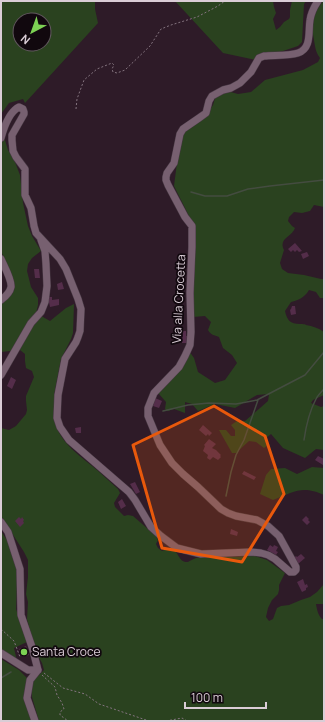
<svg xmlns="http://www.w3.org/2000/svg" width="325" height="722" font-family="Manrope,sans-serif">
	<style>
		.green { fill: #2a421f; fill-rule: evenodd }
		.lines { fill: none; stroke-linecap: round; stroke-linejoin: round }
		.stream { stroke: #444c40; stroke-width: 1.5 }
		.building { fill: #542d4a }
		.minor-casing { stroke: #483944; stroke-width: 8 }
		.path { stroke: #84747f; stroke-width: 1; stroke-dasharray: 2 2; stroke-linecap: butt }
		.minor { stroke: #776070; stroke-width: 7 }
		.marked { fill: #e8590c; fill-opacity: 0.2; stroke: #e8590c; stroke-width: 3; stroke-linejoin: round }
		.poi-dot { fill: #7dd154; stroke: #11080e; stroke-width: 1.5 }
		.labels { text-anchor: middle; stroke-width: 3.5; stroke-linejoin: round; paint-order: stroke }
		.street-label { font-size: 12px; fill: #dacdd6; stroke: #11080e }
		.poi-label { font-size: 12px; fill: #dacdd6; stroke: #11080e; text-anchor: start }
	</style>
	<rect width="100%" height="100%" fill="#2e1b28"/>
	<path class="green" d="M1,1H95V9L98,23L25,103L23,99L9,103L1,114ZM20,20H44V44H20Z
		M175,1H273L274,7L276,13L273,19L276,30L280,27L284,22L289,19L290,17V10L292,1H306L304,4L302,42L298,46L256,60L223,53Z
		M323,1H324V207L314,205L310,211L302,213L294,212L289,217L288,221L292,226L295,228C292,237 278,238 284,250L280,263L282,269L288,273L304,275L321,279H324V298H320L316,292L309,290C305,297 299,300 291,302L285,311C287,320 290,324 300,324C301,324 306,324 306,325C313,326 318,328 324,332V395L313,400L311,403L321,407L324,406V450L316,449L305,458L283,448L271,434L266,438L267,446L264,448L256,442L249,441L236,453H232L219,430H226L231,436H235V430L231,425L237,421H245L268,401L269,394L257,395L235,408L215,404L198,411L192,404L185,402V413L174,409L168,411L165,409L166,402L159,394V391L189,351L194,358L198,372L215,383L225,380L237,363L232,355L223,348L219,337C214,335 211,335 208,330L211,322L205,316L193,317L192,222L174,186L179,147L183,134L186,128L207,114L213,105L217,92L223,90L238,94L251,92L265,80L303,70L318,62L320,58C316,53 315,47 314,40C311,23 313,15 323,1Z
		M4,137L8,150L15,162L20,175L23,203L28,226L32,236L41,251L32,258L28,264L27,271L31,287L38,298V305L36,313L50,321L66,308L74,304L73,333L71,339L61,359L54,395L57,428C64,446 83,458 97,470C104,476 111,483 118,489L120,493L114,503L115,507L124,516L128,515L133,516L156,536L158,540L156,544L158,548L162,551C165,550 168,548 171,549C179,550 178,563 188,562C190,561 193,559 196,558L255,556L267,560L285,573L279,585V590L278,594L272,600L268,608L266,617L269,621L273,619L277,608L281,606L289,605L301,600L310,597L317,592L324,584V604H316C317,610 318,615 322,619H324V721H39L32,697V682L44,670L42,663L36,652L27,619L28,602L26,594L28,577V560L24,552L1,516V428L9,430L16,426L26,414L27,410L26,401V396L34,377L32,371L26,368L25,361V354L20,350L1,352V304L9,296L12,278L1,251V145Z
		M312,467L324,468V495C302,485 294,492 273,500L260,494L266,475L271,469L285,468L297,474Z
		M1,531L8,542L18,563L16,609L27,642L14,648L17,661L1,652Z
		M1,659L19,670L28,679L32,721H1Z"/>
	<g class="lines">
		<path class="stream" d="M191,192L205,196H227L248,189L270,186L324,180
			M163,411L188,405L209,403L236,404L257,400L305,375L324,352
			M304,440C306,426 309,412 316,399C318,395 321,392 324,389
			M226,496L231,472L236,455L244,440L258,400
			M1,678L11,672"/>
	</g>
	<path class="building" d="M295,243L302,251L299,252L297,250L295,252L293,250L291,252L288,249Z
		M307,252L309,256L303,259L301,254Z
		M34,269H39L40,278H35Z
		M62,282L64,289L58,290L57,284Z
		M48,297H52V300L59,299V305L50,307Z
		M292,306H295L296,314L291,315L290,310L291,309Z
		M183,331H186V336H188L187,343H182Z
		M11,377L16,380L12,389L7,386Z
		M155,398L162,401L159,408L153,406Z
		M203,425L212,433L209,436L208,434L206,436L199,430Z
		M81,427V433H76L75,428Z
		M209,439L216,444L212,448L216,450L221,455L220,456L221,457L218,460L213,457L210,460L207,458L208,455L203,451L205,446L204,445Z
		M318,456L324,459L323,465L315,460Z
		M244,471L256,477L254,480L242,474Z
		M135,482L140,492L136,494L130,484Z
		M122,499L126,506L121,509L118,502Z
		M306,516L309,519L308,520L310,522L307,525L302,520Z
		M19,517L21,519L22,517L24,520L23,521L24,523L20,527L15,521Z
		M231,529L238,532L237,536L230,534Z
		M270,545L273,547L274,545L278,547L276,551L278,552L276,555L267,550Z
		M301,554L305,558L298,564L294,558L296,556L297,557Z
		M303,579L305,585L307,584L308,587L306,588V590L302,592L297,582Z
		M26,646L29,655L23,657L19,649Z"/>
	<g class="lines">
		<g class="minor-casing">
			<path id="minor" d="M1,138C4,127 9,112 19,107L23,109L24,112V114L12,135V140L13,151L16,157L25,169V195L31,208L34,226L36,233L60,259L66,269L78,299L81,309L80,331L78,337L76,342L65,359L58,395L57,418L60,427L69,440L129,492L135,500L151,527L161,536L177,548L201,554L251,552L261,553L268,555L275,559L290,572H294L296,570V567L279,536L268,526L257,520L236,516L228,513L221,509L198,487L183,474L172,463L160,445L148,416V408L154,393L179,367L185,356L190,345L191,332L190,293L192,247V226L185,217L168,185L166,180V177L167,173L174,163L180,134L183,129L199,118L206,113L209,101L212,96L223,90L231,88L240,83L251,72L259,58L264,56C273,55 289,56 298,53C312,48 308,32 310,20C311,13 314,7 318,1
				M1,259C4,266 12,280 11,287C10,292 5,297 1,300
				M1,375L31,323L41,312L45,302L47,286L46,264L45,251L41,240
				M1,522L8,532L20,569L21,615L32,647L38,670
				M1,653L28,670H38
				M35,721L27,698L30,680L38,670"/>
		</g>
		<path class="path" d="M76,109L77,99L84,80L97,69L112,63L114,65L112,69L113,72L117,73L125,70L150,46L161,29L171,25L197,17L218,6L225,1
			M1,629L14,641L20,657
			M44,673L63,688L85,694L99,704L149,721
			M42,675L55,687L57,695L62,703L64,709L60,712V715L68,721
			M166,721L182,718L187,721"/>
		<use href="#minor" class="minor"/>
	</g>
	<path class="marked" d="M214,406L265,436L284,494L242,562L162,548L133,445Z"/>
	<circle class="poi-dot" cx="24" cy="652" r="4"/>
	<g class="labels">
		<g class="street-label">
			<text transform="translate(179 299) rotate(-87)" y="4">Via alla Crocetta</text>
		</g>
		<g class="poi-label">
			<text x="32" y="656">Santa Croce</text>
		</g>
	</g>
	<rect width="325" height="722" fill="none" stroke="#dacdd6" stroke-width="4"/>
	<g transform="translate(32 32) rotate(221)"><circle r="19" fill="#11080e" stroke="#61575e"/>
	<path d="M0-3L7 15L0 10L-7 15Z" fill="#7dd154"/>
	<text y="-6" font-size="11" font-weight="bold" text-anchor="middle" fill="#dacdd6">N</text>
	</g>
	<path d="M185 702v6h81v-6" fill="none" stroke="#dacdd6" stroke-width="2"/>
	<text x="191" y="702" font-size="12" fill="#dacdd6" stroke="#11080e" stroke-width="3" paint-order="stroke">100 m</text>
</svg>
